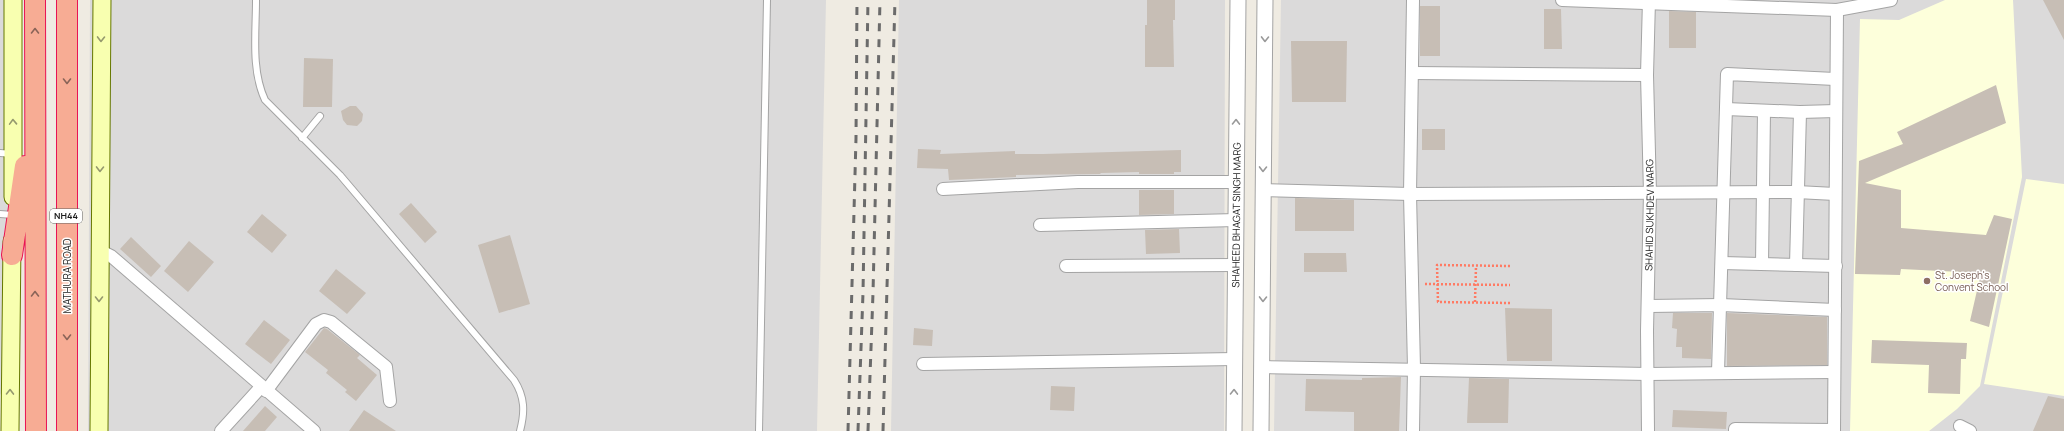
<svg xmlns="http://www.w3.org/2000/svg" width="2064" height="431" font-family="Manrope,sans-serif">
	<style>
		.residential { fill: #dbdada }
		.education { fill: #fdffdb }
		.building { fill: #c7beb5 }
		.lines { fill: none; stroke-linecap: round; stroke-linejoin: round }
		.service-casing { stroke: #a4a4a4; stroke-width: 8 }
		.minor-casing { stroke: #a4a4a4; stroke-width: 14 }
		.tertiary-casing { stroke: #a4a4a4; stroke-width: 17 }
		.secondary-casing { stroke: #667800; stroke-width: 19 }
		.trunk-casing { stroke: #e91353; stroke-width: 22 }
		.path { stroke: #ff7a63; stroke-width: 2.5; stroke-dasharray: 2 2; stroke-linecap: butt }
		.service { stroke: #fff; stroke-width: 6 }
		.minor { stroke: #fff; stroke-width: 12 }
		.tertiary { stroke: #fff; stroke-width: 15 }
		.secondary { stroke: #f8ffb0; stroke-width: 17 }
		.trunk { stroke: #f7ac94; stroke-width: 20 }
		.rail { stroke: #6b6b6b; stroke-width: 3; stroke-dasharray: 8 8; stroke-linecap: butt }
		.oneway { stroke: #8a6458 }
		.oneway2 { stroke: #95996e }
		.oneway3 { stroke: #999 }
		.education-dot { fill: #8d6e63; stroke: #fff; stroke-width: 1.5 }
		.labels { text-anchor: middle; stroke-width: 3; stroke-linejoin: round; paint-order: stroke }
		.shield { fill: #fff; stroke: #616161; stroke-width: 1 }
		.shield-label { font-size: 9px; font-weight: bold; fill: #1d1d1d }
		.street-label { font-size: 10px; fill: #1d1d1d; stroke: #fff }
		.education-label { font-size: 10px; fill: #785e54; stroke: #fff; text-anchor: start }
	</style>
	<rect width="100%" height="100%" fill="#efebe2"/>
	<path class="residential" d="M0,0H12L7,383L0,395Z
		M90,0H826L817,431H88Z
		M899,0H1225L1224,431H891Z
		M1281,0H2064V431H1274Z"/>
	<path class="education" d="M1945,0H2013L2022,177L1980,386L1957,409L1929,431H1850L1860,19L1899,20Z
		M2026,179L2064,184V396L1984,384Z"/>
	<path class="building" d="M1147,0H1175V20H1173L1174,67H1145V25H1147Z
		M2043,0H2064V40Z
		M1420,6H1440V56H1420Z
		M1544,9H1561L1562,49H1544Z
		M1669,11L1696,12V48H1669Z
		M1291,41H1347L1346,102H1292Z
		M304,58L333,59L332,107H303Z
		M1996,85L2006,123L1865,183L1901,190V228L1986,235L1994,215L2012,219L1989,327L1970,321L1981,273L1901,269L1900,275L1855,274L1859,161L1903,144L1897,132Z
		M350,106H356L363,114L362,121L357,126L347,125L343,120L341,111Z
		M1422,129H1445V150H1422Z
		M918,149L941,150L940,154L1015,151V154H1043L1181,150V172H1174V174H1139V172L1101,173L1100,174L1016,175V177L949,180L948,169L917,168Z
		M1139,190H1174V214L1139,215Z
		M1295,198L1354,200V231H1295Z
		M411,203L437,232L425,243L399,214Z
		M262,214L287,235L272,253L247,232Z
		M1179,229L1180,253L1146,254L1145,230Z
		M510,235L530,304L499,313L478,245Z
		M131,237L161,266L151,277L120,249Z
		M189,241L214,262L188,292L164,271Z
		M1304,253H1346L1347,272H1304Z
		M336,269L366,293L347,314L319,291Z
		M1505,308L1552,309V361H1507Z
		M1673,313H1712L1711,359L1682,358V347H1676L1677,329L1672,328Z
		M1727,313L1827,317V365L1727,366Z
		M264,320L290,340L271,364L245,344Z
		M324,328L327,329L360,355L357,358L377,375L356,401L345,392L347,390L326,373L328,370L305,352Z
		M914,328L933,330L932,346L913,345Z
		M1872,340L1967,343L1966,359H1961L1960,394L1928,393L1929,365L1871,363Z
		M1401,377L1399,431H1354V412L1305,411L1306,379L1362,380V378Z
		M1469,378L1509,379L1508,423H1467Z
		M1051,386L1075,387L1074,411L1050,410Z
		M2048,396L2064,399V431H2033Z
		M265,406L277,417L265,431H243Z
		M364,410L396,431H349Z
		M1673,410L1727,412L1726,429L1672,427Z"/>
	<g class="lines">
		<g class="service-casing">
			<path id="service" d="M256,0C256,33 251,70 265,100L340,175L514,380C525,397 525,412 520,431
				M302,138L320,116
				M0,153L13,154
				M0,214L13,215
				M759,431L767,0"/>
		</g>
		<g class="minor-casing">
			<g id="minor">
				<path d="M1562,0L1837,10L1891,0"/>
				<path d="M1413,73L1647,75"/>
				<path d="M1726,109L1800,112L1836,111"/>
				<path d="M943,189L1078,182H1235"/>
				<path d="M1263,190L1410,194L1797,192L1835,194"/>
				<path d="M1040,225L1236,220"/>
				<path d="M99,250L111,256L314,431"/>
				<path d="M1722,263L1836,266"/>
				<path d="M1762,264L1764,111"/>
				<path d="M1796,265L1800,112"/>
				<path d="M1066,266L1235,265"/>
				<path d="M1649,306L1721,305L1835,310"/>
				<path d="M923,364L1235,359"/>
				<path d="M1262,367L1648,374L1834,372"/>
				<path d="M1718,372L1727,74L1835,79"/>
				<path d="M266,391L316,324L324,320L331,322L386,367L390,401"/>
				<path d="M1960,426L1970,431"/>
				<path d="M221,431L261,387"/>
				<path d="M1413,431L1414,368L1410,194L1413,0"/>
				<path id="s1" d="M1648,431L1647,331L1650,193L1647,75L1649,0"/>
				<path d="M1735,431V429L1834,430"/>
				<path d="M1834,431L1837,10"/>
			</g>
		</g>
		<g class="tertiary-casing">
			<g id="tertiary">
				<path id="s2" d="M1234,431L1238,0"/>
				<path d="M1261,431L1265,0"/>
			</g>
		</g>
		<g class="secondary-casing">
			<path id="secondary" d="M13,0V197
				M10,431L12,241
				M99,431L102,0"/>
		</g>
		<g class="trunk-casing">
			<path id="trunk" d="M35,0L36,431
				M67,0V431
				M12,255L25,166"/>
		</g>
		<path class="path" d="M1425,284L1510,285
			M1475,302L1476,266
			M1510,303L1438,302L1437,265L1511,266"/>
		<use href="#service" class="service"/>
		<use href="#minor" class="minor"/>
		<use href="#tertiary" class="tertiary"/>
		<use href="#secondary" class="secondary"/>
		<use href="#trunk" class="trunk"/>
		<path class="rail" d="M848,431L856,138L857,0
			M858,431L863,293L868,0
			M868,431L873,293L880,0
			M883,431L895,0"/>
	</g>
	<defs><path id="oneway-chevron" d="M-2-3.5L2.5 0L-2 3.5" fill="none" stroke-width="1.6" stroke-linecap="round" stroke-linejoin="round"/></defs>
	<g class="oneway">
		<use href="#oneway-chevron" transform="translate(35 31) rotate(-90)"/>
		<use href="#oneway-chevron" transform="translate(67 81) rotate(90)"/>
		<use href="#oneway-chevron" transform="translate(35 294) rotate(-90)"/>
		<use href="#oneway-chevron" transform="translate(67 337) rotate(90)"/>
	</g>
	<g class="oneway2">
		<use href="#oneway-chevron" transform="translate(101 39) rotate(91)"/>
		<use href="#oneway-chevron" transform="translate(13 122) rotate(-92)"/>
		<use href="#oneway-chevron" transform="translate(100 169) rotate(91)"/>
		<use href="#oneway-chevron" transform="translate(99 299) rotate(90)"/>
		<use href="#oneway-chevron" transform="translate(10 392) rotate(-89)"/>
	</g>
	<g class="oneway3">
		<use href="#oneway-chevron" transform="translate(1265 39) rotate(91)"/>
		<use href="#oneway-chevron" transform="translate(1236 122) rotate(-89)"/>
		<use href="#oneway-chevron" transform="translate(1263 169) rotate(91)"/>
		<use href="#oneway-chevron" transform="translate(1263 299) rotate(91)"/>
		<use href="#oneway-chevron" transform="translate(1234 392) rotate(-89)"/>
	</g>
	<circle class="education-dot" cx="1927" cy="281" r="4"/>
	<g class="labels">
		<rect class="shield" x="50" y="209" width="32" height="14" rx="3"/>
		<g class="shield-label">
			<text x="66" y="219">NH44</text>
		</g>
		<g class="street-label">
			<text dy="4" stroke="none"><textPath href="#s2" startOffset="216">SHAHEED BHAGAT SINGH MARG</textPath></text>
			<text dy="4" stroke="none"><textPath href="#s1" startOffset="216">SHAHID SUKHDEV MARG</textPath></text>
			<text transform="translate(67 276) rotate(-90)" y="4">MATHURA ROAD</text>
		</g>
		<g class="education-label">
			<text x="1935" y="279">St. Joseph's<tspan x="1935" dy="12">Convent School</tspan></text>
		</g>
	</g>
</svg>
